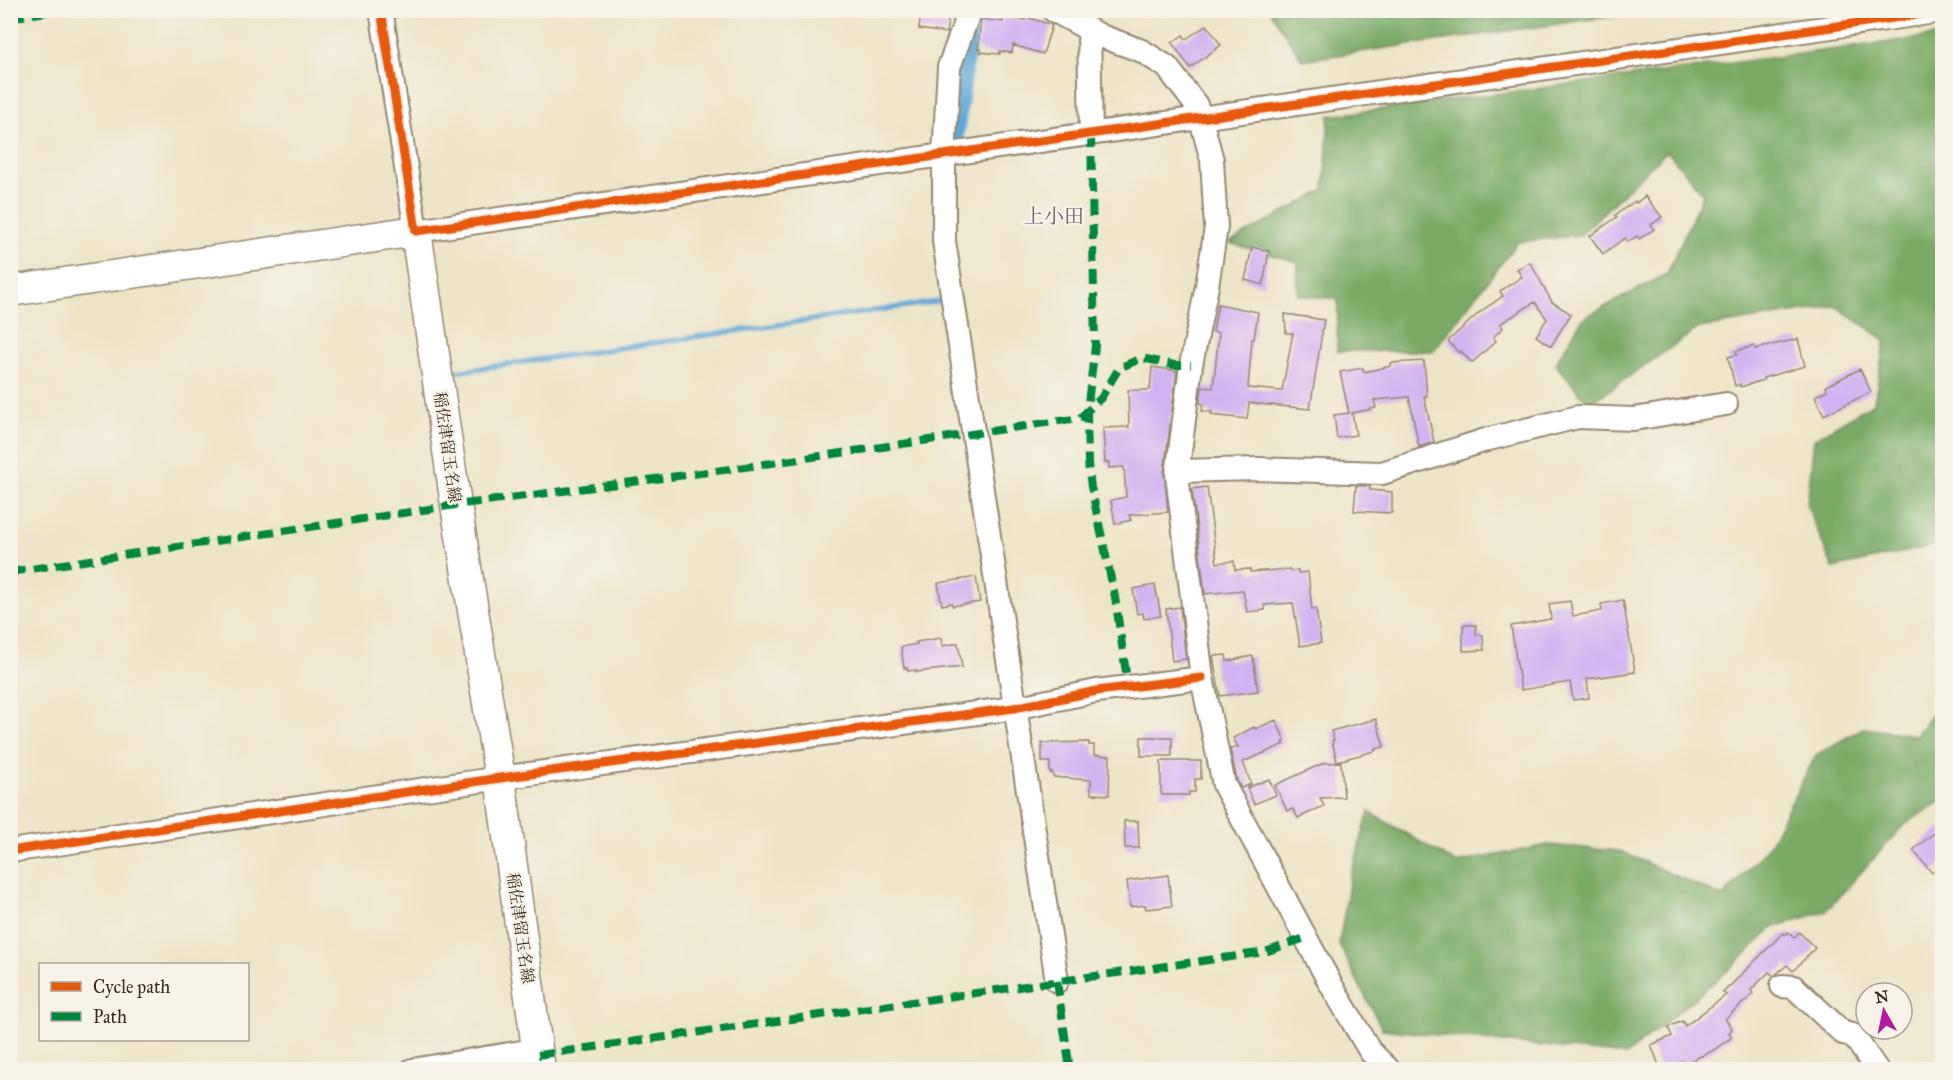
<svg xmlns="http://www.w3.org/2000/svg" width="1953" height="1080" font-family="'IM FELL Great Primer','Noto Serif JP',serif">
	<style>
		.forest { fill: #7aab66; stroke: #5a6a42; stroke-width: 1.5 }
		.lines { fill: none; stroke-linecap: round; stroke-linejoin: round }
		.stream { stroke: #61a8d8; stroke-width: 5 }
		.canal { stroke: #61a8d8; stroke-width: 18 }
		.building { fill: #d2b2f2 }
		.minor-casing { stroke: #948872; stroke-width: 26 }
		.major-casing { stroke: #948872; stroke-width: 33 }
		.minor { stroke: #fff; stroke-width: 22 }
		.major { stroke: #fff; stroke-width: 30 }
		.quiet { stroke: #00873e; stroke-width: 8; stroke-dasharray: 15 8; stroke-linecap: butt }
		.cycleway-casing { stroke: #f7f3e8; stroke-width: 13 }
		.cycleway { stroke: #e8590c; stroke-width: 9 }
		.labels { text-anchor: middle; stroke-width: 5; stroke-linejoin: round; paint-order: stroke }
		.street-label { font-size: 16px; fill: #3b2a1e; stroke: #f7f3e8 }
		.quarter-label { font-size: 20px; fill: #705a68; stroke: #f7f3e8 }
	</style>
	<rect width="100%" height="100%" fill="#f7f3e8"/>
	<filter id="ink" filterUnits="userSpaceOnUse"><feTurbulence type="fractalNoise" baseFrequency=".0167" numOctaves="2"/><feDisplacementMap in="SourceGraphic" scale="12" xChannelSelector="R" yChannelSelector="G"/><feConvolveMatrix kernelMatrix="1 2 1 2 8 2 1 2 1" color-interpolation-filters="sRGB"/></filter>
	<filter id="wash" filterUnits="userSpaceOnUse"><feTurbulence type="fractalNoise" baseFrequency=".008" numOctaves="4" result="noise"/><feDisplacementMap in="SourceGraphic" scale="24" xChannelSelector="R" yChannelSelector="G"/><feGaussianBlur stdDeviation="1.35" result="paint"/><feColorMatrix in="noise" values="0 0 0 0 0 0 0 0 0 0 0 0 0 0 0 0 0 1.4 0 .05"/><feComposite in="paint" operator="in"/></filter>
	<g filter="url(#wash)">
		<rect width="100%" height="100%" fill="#ece5c7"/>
		<path class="forest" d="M1270,11H1650L1302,60Z
			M1942,35V544L1833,568L1807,506L1814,439L1874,403L1885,340L1835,306L1699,328L1589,404L1555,364L1583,318L1667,274L1703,194L1667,151L1580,235L1518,242L1433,351H1337L1338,299L1298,295V262L1229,243L1324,190L1329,116Z
			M1942,700V800L1903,826L1826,911L1774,927L1724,974L1626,1055L1382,1029L1339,945L1350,878L1369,812L1456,863L1548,845L1620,851L1723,897L1768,847L1816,755L1863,728L1916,735Z"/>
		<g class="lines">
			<path class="stream" d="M454,372L942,301"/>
			<path class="canal" d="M955,137L968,34"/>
		</g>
		<g id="blocks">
			<path class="building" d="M921,10H950L946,33L919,29Z
				M1026,17L1052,25L1043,54L1013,45L1012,53L1000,51V54L980,52L981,49H978L981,19L1003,22V18L1025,20Z
				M1207,25L1221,45L1190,68L1172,43L1183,35L1186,39Z
				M1645,196L1662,217L1651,225L1654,229L1639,239L1637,236L1628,242L1625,238L1603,254L1590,236L1617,217L1615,215L1635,201L1636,203Z
				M1252,247L1269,251L1263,285L1245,280Z
				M1530,262L1552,302L1571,314L1551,346L1536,336L1547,319L1535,302L1500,324L1503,328L1493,337L1496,341L1473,362L1470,361L1461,351L1459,353L1448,341L1480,312L1503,296L1500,291L1522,277L1517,269Z
				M1218,304L1258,312L1254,339H1252L1248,388L1282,391L1293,333H1286L1285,314L1324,320L1310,409L1249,403L1247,419L1211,415L1212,412L1202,411L1203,404L1200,403L1202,387L1213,388L1219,333L1213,332Z
				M1798,339L1805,366L1763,378L1764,380L1740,387V384L1735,386L1728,357L1737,355L1736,351L1754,346L1755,349Z
				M1424,361L1427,396H1424L1434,442L1419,447L1409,397L1374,400L1376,408L1352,413L1356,435L1337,438L1334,415L1349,413L1340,372L1363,368L1364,372L1391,366V363Z
				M1152,367L1177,371L1164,473L1168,512L1129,515L1131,520L1115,524L1111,500L1126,497L1124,467L1109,468V462L1105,463L1103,428L1129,427L1128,390H1150Z
				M1860,369L1871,392L1824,415L1815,396L1827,390L1826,386Z
				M1356,486H1370V490L1392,492V513L1354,511Z
				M1207,487L1217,563L1234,561L1235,570L1250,569V572L1290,569V571L1298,570V573L1308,572L1312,610L1316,609L1321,643L1300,646L1293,603L1264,605L1265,610L1247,612L1243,590L1205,594L1192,489Z
				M976,577L980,602L952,606V603L942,605L938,583Z
				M1155,585L1161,616L1144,619L1143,613L1137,614L1133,589Z
				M1623,600L1635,672L1587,679L1589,698L1573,700L1570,682L1521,690L1511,626L1551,619L1549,604L1570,601L1573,616L1602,611L1601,604Z
				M1180,607L1186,659L1172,661L1166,609Z
				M1463,625H1476V635H1483L1484,650L1463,651Z
				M941,638L942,646L958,643L962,667L916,672V670L908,671L907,668H904L901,647L917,644L916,642Z
				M1226,655L1227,661L1253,656L1258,691L1220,696L1213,656Z
				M1376,719L1384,747L1375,749V751L1337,761L1332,741L1334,740L1331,731Z
				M1276,720L1285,741L1283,742L1285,744L1243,762L1251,784L1241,788L1237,780L1230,749L1238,747L1233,738L1254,727L1255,729Z
				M1141,737H1172V756H1141Z
				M1089,742V745H1094V755L1110,756L1109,795L1091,794V780L1053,777V773H1050V762H1042V743Z
				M1161,761H1201V779H1195V792H1189V795H1162L1161,792Z
				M1341,762L1344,797L1320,798L1324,806L1298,818L1293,809L1287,811L1275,785L1324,763Z
				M1269,779L1276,795L1254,804L1247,788Z
				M1124,821H1138L1139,848H1125Z
				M1942,827V864L1932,873L1913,850Z
				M1168,875L1172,906L1146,909L1145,905L1130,907L1127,881Z
				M1788,932L1794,938L1799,932L1815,948L1793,971L1787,965L1774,976L1769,972L1751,990L1753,994L1725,1019L1732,1028L1729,1033L1732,1037L1712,1051L1684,1064L1683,1061L1661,1070L1651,1045L1672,1036L1668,1027L1683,1021L1685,1026L1726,995L1723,993L1783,933L1785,935Z"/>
		</g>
	</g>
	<g filter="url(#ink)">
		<use href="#blocks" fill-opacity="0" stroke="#948872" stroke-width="1.5"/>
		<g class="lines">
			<g class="minor-casing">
				<path id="minor" d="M381,10L416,231L1942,11
					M970,10L949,67L944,156V241L1057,981
					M1053,10L1101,36L1142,51L1167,67L1196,105L1200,116L1212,160L1216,227L1207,286L1191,365L1177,475L1202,678L1224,785L1330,983L1370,1051L1389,1070
					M1089,30L1091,133
					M1178,471L1258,469L1382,473L1489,439L1578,417L1634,419L1726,404
					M10,851L500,778L1014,708L1097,691L1202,678
					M1782,986L1794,987L1843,1033L1853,1035L1877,1070
					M412,1070L534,1050L538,1055"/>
			</g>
			<g class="major-casing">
				<path id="major" d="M10,291L416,231L456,505L500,778L540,1070"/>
			</g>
			<use href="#minor" class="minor"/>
			<use href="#major" class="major"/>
			<path class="quiet" d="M10,18L58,10
				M1091,133L1095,346L1087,411L1088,464L1091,487L1115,597L1128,687
				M10,572L456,505L731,469L1080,418L1101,398L1119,368L1142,358L1174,365H1191
				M1057,981L1070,1070
				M538,1055L1265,952L1305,938"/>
			<g class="cycleway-casing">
				<path id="cycleway" d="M381,10L416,231L1942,11
					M10,851L500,778L1014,708L1097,691L1202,678"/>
			</g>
			<use href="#cycleway" class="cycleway"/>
		</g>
	</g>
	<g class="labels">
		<g class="street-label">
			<text transform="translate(448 447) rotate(82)" y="6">稲佐津留玉名線</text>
			<text transform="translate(521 928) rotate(82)" y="6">稲佐津留玉名線</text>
		</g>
		<g class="quarter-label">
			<text x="1054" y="223">上小田</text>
		</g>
	</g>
	<rect width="1953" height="1080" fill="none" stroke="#f7f3e8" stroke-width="36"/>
	<rect x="39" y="963" width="210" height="78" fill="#f7f3e8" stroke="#aca397" stroke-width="1.5"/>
	<rect x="51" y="982" width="30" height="9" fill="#e8590c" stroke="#aca397" stroke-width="1.5"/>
	<text x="93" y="993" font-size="18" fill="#3b2a1e">Cycle path</text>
	<rect x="51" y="1012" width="30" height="9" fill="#00873e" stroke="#aca397" stroke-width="1.5"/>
	<text x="93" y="1023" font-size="18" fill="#3b2a1e">Path</text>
	<g transform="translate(1884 1011) rotate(351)"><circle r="28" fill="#f7f3e8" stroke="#aca397" stroke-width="1.5"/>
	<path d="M0-4.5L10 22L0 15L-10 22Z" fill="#b5179e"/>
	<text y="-9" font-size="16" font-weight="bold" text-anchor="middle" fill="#3b2a1e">N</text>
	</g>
</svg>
